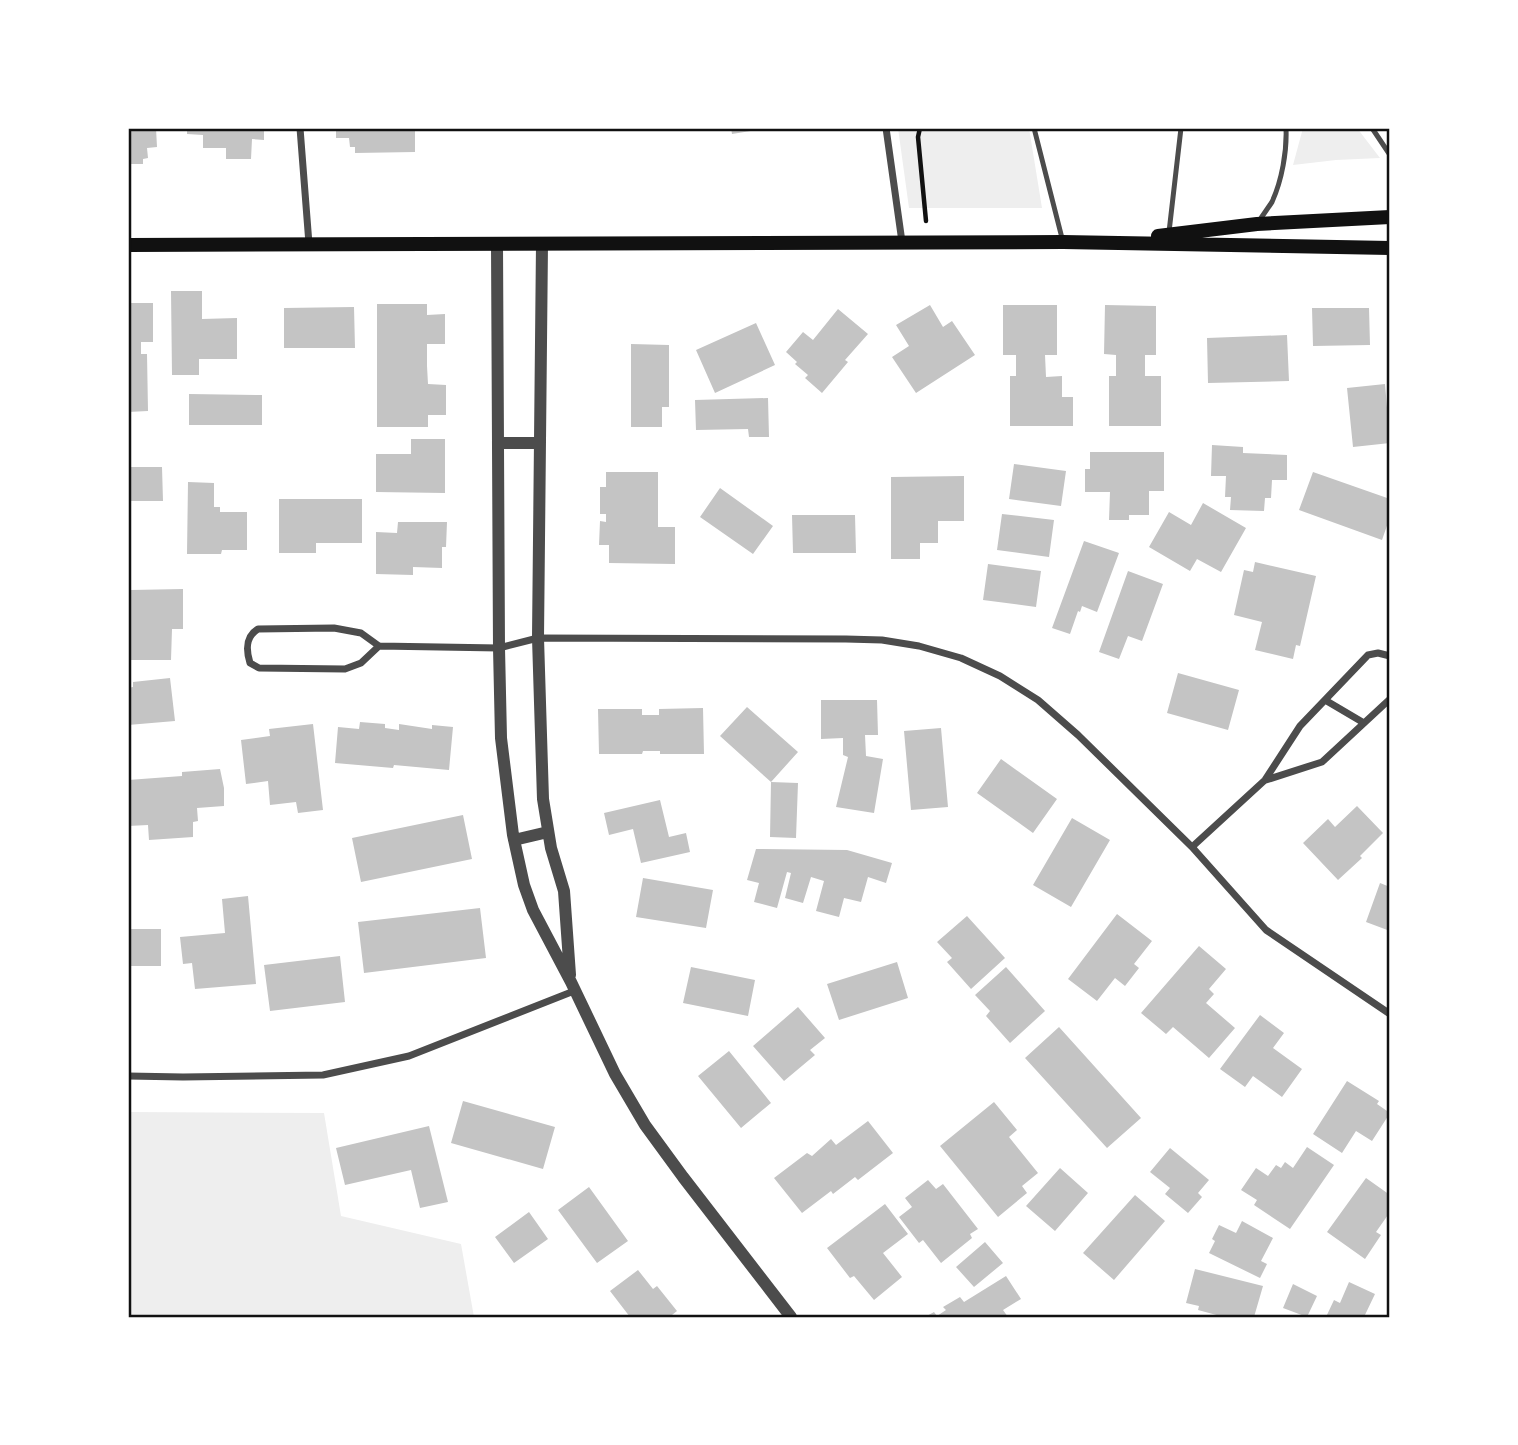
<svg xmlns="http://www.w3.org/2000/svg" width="1518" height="1445" font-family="'Alegreya Sans',sans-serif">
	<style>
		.green { fill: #eee }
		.building { fill: #c4c4c4 }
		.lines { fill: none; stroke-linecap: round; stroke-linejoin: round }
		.path { stroke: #111; stroke-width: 4.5 }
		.service { stroke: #4c4c4c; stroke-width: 5 }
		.minor { stroke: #4c4c4c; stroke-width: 7 }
		.tertiary { stroke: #4c4c4c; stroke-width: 12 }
		.secondary { stroke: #111; stroke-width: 14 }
		.neatline { fill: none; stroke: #111; stroke-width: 2.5 }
	</style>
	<rect width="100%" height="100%" fill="#fff"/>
	<path class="green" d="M898,128H1029L1042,208H909Z
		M1303,128H1357L1380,158L1336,160L1293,165Z
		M128,1112L324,1113L341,1216L461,1244L474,1317H128Z"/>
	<path class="building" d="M128,128H156L157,147L147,148L148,158L143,159V164H128Z
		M187,128H264V140L252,139L251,159H226V148H203V135L187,134Z
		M336,128H415V152L355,153V147H350L349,138H336Z
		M731,128H763V129L732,134Z
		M171,291H202V319L237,318V359H199V375H172Z
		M128,303H153V342H141V354H147L148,411L128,412Z
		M377,304H427V315L445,314V344H427V366L428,384L446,385V415H428V427H377Z
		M930,305L943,327L952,321L975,355L916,393L892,357L909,346L896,325Z
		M1003,305H1057V355H1045L1046,377L1062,376V397H1073V426H1010V376H1016V355H1003Z
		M1105,305L1156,306V355H1145V376H1161V426H1109V376H1116V355L1104,354Z
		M354,307L355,348H284V308Z
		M1312,308H1369L1370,345L1313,346Z
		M838,309L868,334L845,360L848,362L822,393L805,378L808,375L795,364L797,362L786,352L803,332L813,340Z
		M756,323L775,365L715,393L696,350Z
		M1287,335L1289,381L1208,383L1207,338Z
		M631,344L669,345V407H662V427H631Z
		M1385,384L1390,443L1353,447L1347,388Z
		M189,394L262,395V425H189Z
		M768,398L769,437H749L748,429L696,430L695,400Z
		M411,439H445V493L376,492V454H411Z
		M1212,445L1243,447V453L1287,455V480H1272L1271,498H1265L1264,511L1230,510L1231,497H1225L1226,476H1211Z
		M1090,452H1164V491H1149V515H1129V520H1109L1110,492H1085V469H1090Z
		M1014,464L1066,471L1061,506L1009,499Z
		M128,467H162L163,501H128Z
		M606,472H658V527H675V564L609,563V545H599L600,521L606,522V514H600V487H606Z
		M1313,472L1390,499V517L1382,540L1299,510Z
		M964,476V521H938V543H920V559H891V477Z
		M188,482L214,483V507H220V512H247V550H222L221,554H187Z
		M720,488L773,526L753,554L700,517Z
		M279,499H362V543H316V553H279Z
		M1203,503L1246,528L1221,572L1197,559L1190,571L1149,547L1169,512L1191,525Z
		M1002,514L1054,520L1049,557L997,550Z
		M792,515H855L856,553H793Z
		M398,522H447L446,547H442V568L413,567V575L376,574V532L397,533Z
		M1084,541L1119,553L1097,612L1082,606L1080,612L1078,611L1070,634L1052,628Z
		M1255,562L1316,576L1300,646L1296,645L1293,659L1255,650L1262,622L1234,615L1244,570L1253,572Z
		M988,564L1041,571L1036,607L983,600Z
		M1128,571L1163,584L1142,641L1128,636L1119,659L1099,652Z
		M183,589V629H172L171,660H128V594H131V590Z
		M1178,673L1239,690L1228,730L1167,713Z
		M170,678L175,721L128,725V688L133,687V682Z
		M821,700H877L878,735H865L866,756L883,759L874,813L836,807L848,757L843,755V738L821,739Z
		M747,707L798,752L771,782L720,736Z
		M703,708L704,754H660V751H643L642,754H599L598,709H642V715H659V709Z
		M360,722L385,724V728L399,730V724L432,729V725L453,727L449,770L394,765L393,768L335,763L338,727L359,729Z
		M313,724L323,810L298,813L296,802L270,805L268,781L246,784L241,740L270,736L269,729Z
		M941,728L948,807L911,810L904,731Z
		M1001,759L1057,799L1033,833L977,793Z
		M220,769L224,788V806L197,808L198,821L193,822V837L149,840L148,825L128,826V780L182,776V772Z
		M771,782L798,783L796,838L770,837Z
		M660,800L669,837L686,833L690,852L641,863L633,829L609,835L604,813Z
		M1357,806L1383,833L1360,856L1362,858L1338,880L1303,843L1328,819L1335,827Z
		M463,815L472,859L361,882L352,838Z
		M1072,818L1110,840L1071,907L1033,885Z
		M756,849L847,850L892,863L886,883L868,877L861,902L844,898L839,917L816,911L824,881L811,877L803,903L785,898L791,873L787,872L777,908L754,902L759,883L747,880Z
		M643,878L713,890L706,928L636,917Z
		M1380,883L1390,887V931L1366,922Z
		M248,896L256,984L195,989L192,963L183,964L180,937L225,933L222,899Z
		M480,908L486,958L364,973L358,922Z
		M1117,914L1152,941L1134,964L1139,968L1125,986L1115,978L1097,1001L1068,979Z
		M967,916L1005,958L971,989L947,962L952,958L937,942Z
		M128,929H161V966H128Z
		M1199,946L1226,969L1209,989L1214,994L1206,1003L1235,1028L1209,1058L1173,1027L1166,1034L1141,1013Z
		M340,956L345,1002L270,1011L264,965Z
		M897,962L908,998L839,1020L827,984Z
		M691,967L755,980L748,1016L683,1003Z
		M1006,967L1045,1011L1010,1043L986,1016L990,1011L975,995Z
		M798,1007L825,1038L810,1050L815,1055L784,1081L753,1046Z
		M1260,1015L1284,1033L1273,1048L1302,1069L1282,1097L1253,1076L1245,1087L1220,1069Z
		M1059,1027L1141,1118L1107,1148L1025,1058Z
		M729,1051L771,1103L741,1128L698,1076Z
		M1347,1081L1379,1101L1377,1104L1390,1113L1372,1141L1356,1131L1342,1153L1313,1134Z
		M463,1101L555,1127L543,1169L451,1143Z
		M994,1102L1017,1130L1009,1137L1038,1173L1022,1186L1027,1193L998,1217L940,1146Z
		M868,1121L893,1153L858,1180L855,1177L833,1194L831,1191L802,1213L774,1178L807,1153L812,1156L831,1139L836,1145Z
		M429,1126L448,1202L420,1208L411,1170L345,1185L336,1148Z
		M1307,1147L1334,1165L1290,1229L1254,1205L1257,1200L1241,1190L1256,1168L1268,1176L1276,1165L1281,1168L1285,1162L1293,1168Z
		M1170,1148L1209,1180L1198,1193L1202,1197L1188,1213L1165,1194L1170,1188L1150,1172Z
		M1060,1168L1088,1193L1055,1231L1026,1206Z
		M1366,1178L1390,1195V1212L1376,1232L1381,1235L1365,1259L1327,1232Z
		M928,1180L936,1189L943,1184L978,1229L970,1234L972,1238L941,1263L923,1240L919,1243L899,1217L912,1207L905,1198Z
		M589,1187L628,1241L597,1263L558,1210Z
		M1135,1195L1165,1221L1114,1280L1083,1253Z
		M885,1204L908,1234L883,1253L902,1277L874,1300L854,1276L850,1278L827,1248Z
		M529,1212L548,1239L514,1263L495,1237Z
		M1242,1221L1273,1238L1261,1261L1267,1264L1260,1278L1209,1253L1215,1241L1212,1239L1219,1225L1236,1233Z
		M985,1242L1003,1263L974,1287L956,1267Z
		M1195,1269L1263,1286L1254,1317H1224L1198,1310L1199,1306L1186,1303Z
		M638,1270L653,1289L657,1286L677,1311L672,1315L675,1317H630L610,1291Z
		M1006,1276L1021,1299L1003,1310L1008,1317H925L934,1312L937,1316L946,1310L943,1307L960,1297L964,1302Z
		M1349,1282L1375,1294L1364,1317H1326L1334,1300L1340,1303Z
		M1293,1284L1317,1296L1307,1317L1283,1308Z"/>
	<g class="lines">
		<path class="path" d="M920,128L918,137L926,221"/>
		<path class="service" d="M1034,128L1063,242
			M1372,128L1390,155
			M1259,221C1263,215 1268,208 1272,202C1282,180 1287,151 1286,128
			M1169,232L1181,128"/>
		<path class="minor" d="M300,128L309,244
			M886,128L902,242
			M379,646L361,663L345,669L259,668L250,663C246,650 245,637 258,629L334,628L361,633L379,646L499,648L538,638L846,639L882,640L919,646L961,658L1000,676L1038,700L1078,735L1192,847L1266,930L1390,1014
			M1325,700L1364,723
			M1266,780L1322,762L1390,699
			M1192,847L1265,780L1300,726L1368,655L1378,653L1390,656
			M128,1076L183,1077L323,1075L409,1056L574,991"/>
		<path class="tertiary" d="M497,244L499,648L501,738L513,835L524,885L533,910L571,982L615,1074L645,1125L683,1177L791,1317
			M542,244L538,638L543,799L551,848L564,891L570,975
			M498,443H540
			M514,840L548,832"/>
		<path class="secondary" d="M1158,236L1257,224L1390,217
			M128,245L1063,242L1390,248"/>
	</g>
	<rect width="1518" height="1445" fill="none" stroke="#ffffff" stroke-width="259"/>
	<rect x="130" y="130" width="1258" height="1186" class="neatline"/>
</svg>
